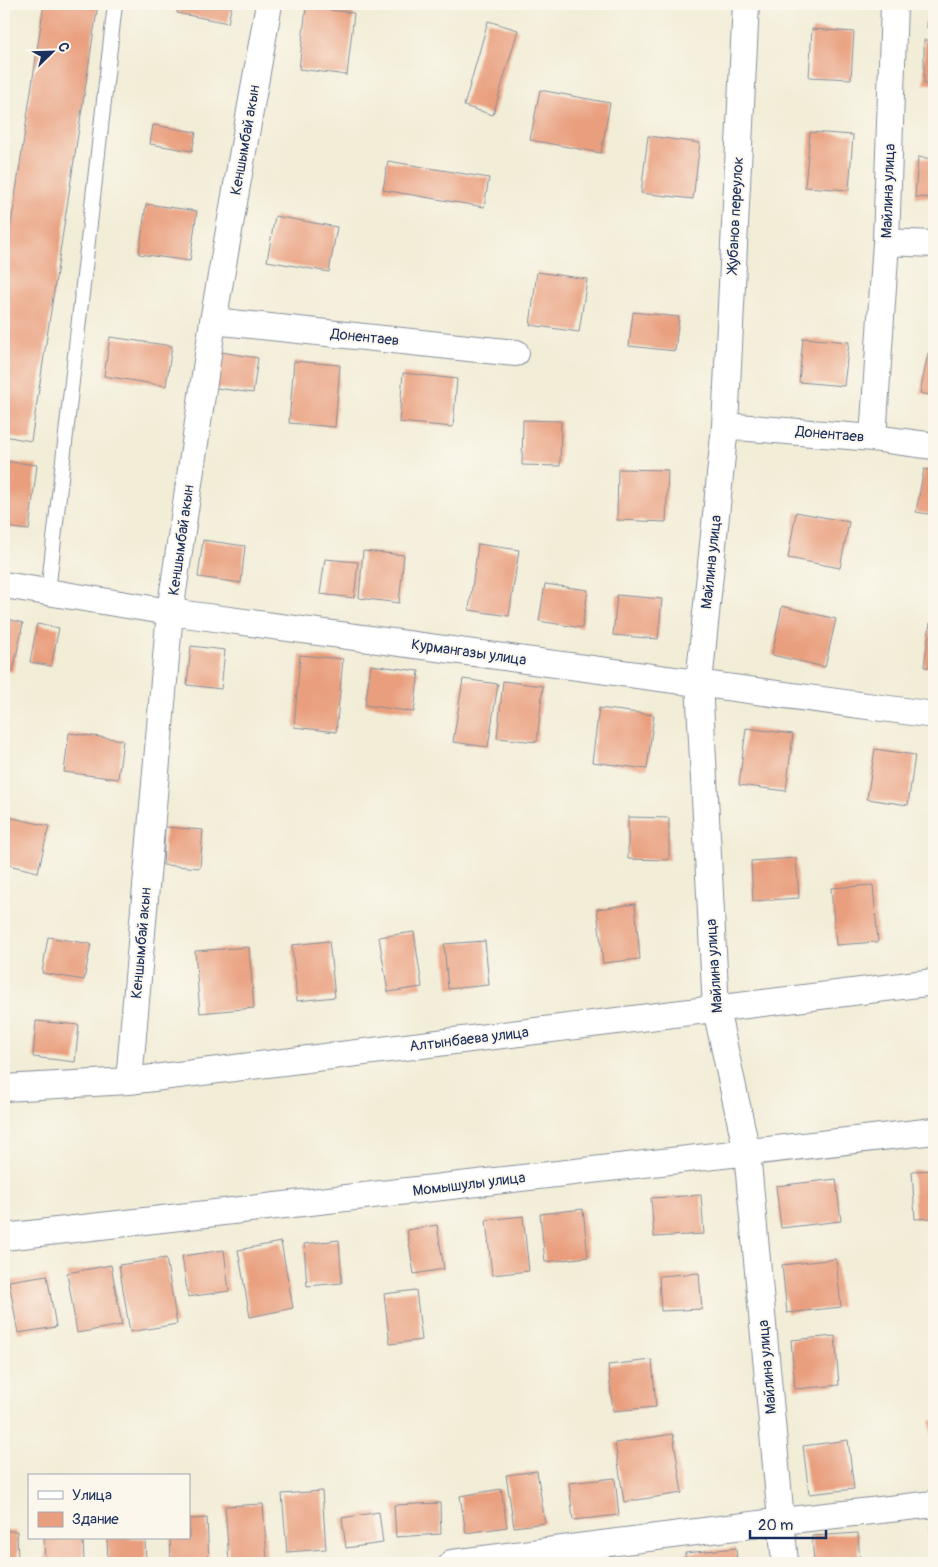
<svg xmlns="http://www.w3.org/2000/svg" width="938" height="1567" font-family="Pangolin,sans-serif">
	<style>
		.building { fill: #e99f7e }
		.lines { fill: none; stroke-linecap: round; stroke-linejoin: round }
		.lane-casing { stroke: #868e9a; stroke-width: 16 }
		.street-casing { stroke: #868e9a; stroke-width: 28 }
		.lane { stroke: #fff; stroke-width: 14 }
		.street { stroke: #fff; stroke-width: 26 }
		.labels { text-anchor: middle; stroke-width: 4; stroke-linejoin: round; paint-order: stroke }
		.street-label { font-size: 15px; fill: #1b2f5e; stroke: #fbf7ec }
	</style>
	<rect width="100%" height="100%" fill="#fbf7ec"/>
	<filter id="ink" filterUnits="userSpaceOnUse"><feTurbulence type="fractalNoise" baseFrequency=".02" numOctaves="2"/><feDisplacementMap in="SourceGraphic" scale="10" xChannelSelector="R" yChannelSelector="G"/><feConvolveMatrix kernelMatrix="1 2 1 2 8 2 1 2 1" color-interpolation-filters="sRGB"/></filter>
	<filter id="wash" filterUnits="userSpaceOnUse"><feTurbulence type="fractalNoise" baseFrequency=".0096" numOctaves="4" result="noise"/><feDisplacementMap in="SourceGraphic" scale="20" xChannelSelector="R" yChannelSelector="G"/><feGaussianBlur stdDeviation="1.12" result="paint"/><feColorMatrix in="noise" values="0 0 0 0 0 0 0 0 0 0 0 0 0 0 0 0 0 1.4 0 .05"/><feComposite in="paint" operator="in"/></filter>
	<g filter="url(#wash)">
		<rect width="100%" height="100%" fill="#f2edd7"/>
		<g id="blocks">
			<path class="building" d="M44,4H98L31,441L4,436V271Z
				M178,4H232L228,23L177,13Z
				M928,4H934V28H927Z
				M306,7L354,13L347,75L299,69Z
				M488,21L518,30L493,115L464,106Z
				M812,29L854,32L851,79L809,77Z
				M924,40H934V84H924Z
				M540,90L610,103L601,153L530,140Z
				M153,125L196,132L192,151L150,144Z
				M810,132L853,135L849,190L805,187Z
				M648,136L700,143L693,199L641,193Z
				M918,157L934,159V198L915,197Z
				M388,161L489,178L484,207L383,190Z
				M146,204L197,211L190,261L139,254Z
				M275,216L337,227L329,272L267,261Z
				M537,272L587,279L579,332L530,325Z
				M633,312L679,317L675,351L629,346Z
				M110,337L172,346L166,386L104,376Z
				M803,338L849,342L844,386L799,382Z
				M221,352L258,358L253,393L216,388Z
				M928,353L934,354V396L920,393Z
				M294,361L340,365L335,427L289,423Z
				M403,373L457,379L453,427L399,422Z
				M523,420L561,421L560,466L522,465Z
				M4,461L37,465L29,530L4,527Z
				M618,469L668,470L666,522L617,520Z
				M924,469L934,471V515L916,512Z
				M796,512L849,522L840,568L788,558Z
				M203,540L245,546L241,583L198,577Z
				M478,544L519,550L509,616L469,610Z
				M363,551L404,555L399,603L359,598Z
				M325,559L358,562L354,598L320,594Z
				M545,584L588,590L582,628L539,621Z
				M617,595L662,599L658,639L613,635Z
				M782,606L836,619L825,667L772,655Z
				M4,618L23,623L13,672L4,670Z
				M930,623H934V668L924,667Z
				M37,624L59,628L51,666L30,662Z
				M191,646L225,650L221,689L187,685Z
				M300,655L343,659L336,732L294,727Z
				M371,665L419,671L414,712L365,705Z
				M463,679L498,684L488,747L453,742Z
				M503,681L543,686L537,742L497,738Z
				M599,708L654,715L647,769L592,762Z
				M746,728L793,734L786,791L739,785Z
				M69,733L123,740L118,779L64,772Z
				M875,749L915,755L908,805L867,799Z
				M4,816L49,826L38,872L4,864Z
				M628,817L669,818V860L628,859Z
				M165,827L203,830L200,868L163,865Z
				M796,858L799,898L753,901L751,861Z
				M873,885L878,942L836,945L831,888Z
				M635,904L640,959L603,963L597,909Z
				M414,932L422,987L388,992L379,937Z
				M48,937L91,944L84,980L42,973Z
				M329,941L335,997L297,1001L292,945Z
				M485,941L489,985L448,989L444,944Z
				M249,947L254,1008L200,1013L195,951Z
				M36,1021L79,1025L75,1062L33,1057Z
				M934,1170V1218L915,1219L912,1171Z
				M836,1179L841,1221L781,1228L776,1186Z
				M701,1195L704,1234L654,1237L651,1198Z
				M583,1209L588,1257L545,1262L540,1214Z
				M523,1216L529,1271L492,1275L486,1220Z
				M437,1225L444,1269L414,1274L407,1230Z
				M339,1240L342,1283L307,1286L304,1244Z
				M281,1242L293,1308L250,1317L238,1250Z
				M224,1250L229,1291L188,1297L182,1256Z
				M166,1258L177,1324L130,1332L119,1265Z
				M836,1259L841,1307L787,1313L782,1265Z
				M111,1265L122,1325L77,1333L67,1273Z
				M699,1273L702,1309L661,1311L659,1276Z
				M47,1275L56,1327L18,1333L9,1281Z
				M416,1290L422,1340L390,1344L384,1294Z
				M835,1336L839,1385L795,1389L791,1340Z
				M652,1360L656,1407L613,1411L608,1365Z
				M934,1420V1452H933L930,1421Z
				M673,1434L682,1493L624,1502L615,1443Z
				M848,1440L854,1489L809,1494L803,1446Z
				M537,1471L545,1523L514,1527L506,1475Z
				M615,1478L619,1515L573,1520L569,1483Z
				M501,1489L507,1527L466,1533L460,1496Z
				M322,1491L326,1549L287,1552L282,1494Z
				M440,1503L441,1534L396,1537L394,1505Z
				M263,1504L267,1559L229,1562L225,1506Z
				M379,1512L383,1543L346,1548L342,1518Z
				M207,1518L209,1563H171L170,1538H189V1519Z
				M930,1526H934V1563H932Z
				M4,1531H17L18,1563H4Z
				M858,1533L860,1563H814L812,1536Z
				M44,1538H83L84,1563H45Z
				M107,1538H145L146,1563H108Z
				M736,1548L737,1563H686L685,1553Z"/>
		</g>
	</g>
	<g filter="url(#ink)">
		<use href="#blocks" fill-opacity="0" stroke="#868e9a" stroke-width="1"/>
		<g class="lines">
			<g class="lane-casing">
				<path id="lane" d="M48,592L115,4"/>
			</g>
			<g class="street-casing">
				<path id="street" d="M746,4L725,426L699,683L716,1009L747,1152L785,1563
					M886,242L934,244
					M213,321L516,353
					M725,426L873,438L934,446
					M873,438L886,242L894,4
					M4,585L170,612L934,715
					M129,1081L170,612L213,321L269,4
					M4,1088L129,1081L934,982
					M4,1237L934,1131
					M452,1563L782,1521L934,1504"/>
			</g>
			<use href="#lane" class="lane"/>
			<use href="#street" class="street"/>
		</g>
	</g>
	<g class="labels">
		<g class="street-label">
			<text transform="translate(245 140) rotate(-80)" y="5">Кеншымбай акын</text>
			<text transform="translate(888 191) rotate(-88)" y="5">Майлина улица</text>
			<text transform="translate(735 215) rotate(-87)" y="5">Жубанов переулок</text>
			<text transform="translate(365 337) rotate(6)" y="5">Донентаев</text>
			<text transform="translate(830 434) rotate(5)" y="5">Донентаев</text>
			<text transform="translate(181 540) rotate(-82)" y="5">Кеншымбай акын</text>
			<text transform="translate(711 562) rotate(-84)" y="5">Майлина улица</text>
			<text transform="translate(469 652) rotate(8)" y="5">Курмангазы улица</text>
			<text transform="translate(141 943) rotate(-85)" y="5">Кеншымбай акын</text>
			<text transform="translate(714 966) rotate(-94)" y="5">Майлина улица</text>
			<text transform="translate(469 1039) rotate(-7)" y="5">Алтынбаева улица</text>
			<text transform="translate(469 1184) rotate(-7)" y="5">Момышулы улица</text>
			<text transform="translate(767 1367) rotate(-95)" y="5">Майлина улица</text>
		</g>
	</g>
	<rect width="938" height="1567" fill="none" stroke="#fbf7ec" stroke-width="20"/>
	<rect x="28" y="1474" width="162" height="65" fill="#fbf7ec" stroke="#a1a7b3"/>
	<rect x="38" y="1491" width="25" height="8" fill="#ffffff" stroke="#a1a7b3"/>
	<text x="72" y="1500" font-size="15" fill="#1b2f5e">Улица</text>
	<rect x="38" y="1512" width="25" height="15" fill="#e99f7e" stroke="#a1a7b3"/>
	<text x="72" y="1524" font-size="15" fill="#1b2f5e">Здание</text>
	<g transform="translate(52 52) rotate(67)" stroke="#fbf7ec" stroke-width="4" paint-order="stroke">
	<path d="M0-4L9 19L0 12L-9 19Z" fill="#1b2f5e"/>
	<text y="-8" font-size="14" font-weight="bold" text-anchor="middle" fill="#1b2f5e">С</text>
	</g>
	<path d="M750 1530v8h76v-8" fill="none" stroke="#1b2f5e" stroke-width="2.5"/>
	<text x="758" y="1530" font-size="15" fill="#1b2f5e" stroke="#fbf7ec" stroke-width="4" paint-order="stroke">20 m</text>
</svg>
